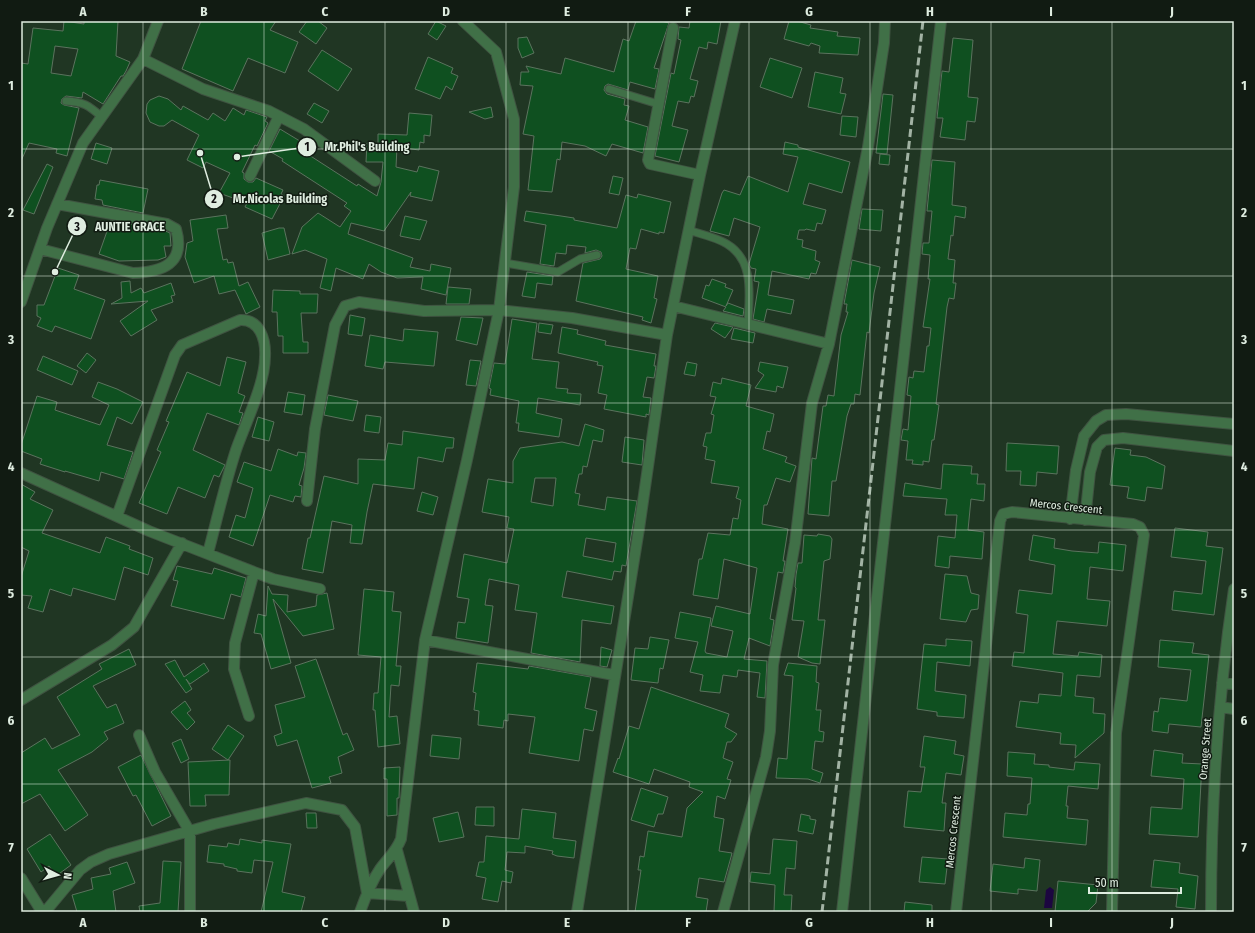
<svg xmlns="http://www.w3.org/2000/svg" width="1255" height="933" font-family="'Fira Sans Condensed',sans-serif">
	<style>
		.water { fill: #1c0640 }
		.building { fill: #0f5020; stroke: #5b735e; fill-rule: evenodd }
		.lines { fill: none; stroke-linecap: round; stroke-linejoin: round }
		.service-casing { stroke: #3f5341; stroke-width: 9 }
		.minor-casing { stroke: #3f5341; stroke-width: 12 }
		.service { stroke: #407047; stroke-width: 7 }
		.minor { stroke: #407047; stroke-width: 10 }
		.rail { stroke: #a2b3a4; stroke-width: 3; stroke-dasharray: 8 4; stroke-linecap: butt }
		.grid { fill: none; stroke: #dfede0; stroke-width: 1; stroke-opacity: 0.55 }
		.labels { text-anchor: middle; stroke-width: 3; stroke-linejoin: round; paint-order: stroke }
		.street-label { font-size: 11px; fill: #dfede0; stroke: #111b12 }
		.leader { fill: none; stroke: #dfede0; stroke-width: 1.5 }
		.callout-dot { fill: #dfede0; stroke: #111b12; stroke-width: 1.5 }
		.mark-label { font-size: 12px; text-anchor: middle; font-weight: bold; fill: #111 }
		.callout-label { font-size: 12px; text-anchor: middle; font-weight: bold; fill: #dfede0; stroke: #111b12; stroke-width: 3; stroke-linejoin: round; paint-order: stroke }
		.neatline { fill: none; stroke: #dfede0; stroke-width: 1.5 }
		.grid-label { font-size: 13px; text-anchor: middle; font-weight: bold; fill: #dfede0 }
	</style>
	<rect width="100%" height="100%" fill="#203623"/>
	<path class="water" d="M1050,887L1054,890L1052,908H1044L1046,890Z"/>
	<path class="building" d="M64,21L84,24V21H118L116,56L130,62L126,71L123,76H121L103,104L83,92L82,98L66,96L62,99L61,103L64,105L79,108L67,156L56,153L57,149L29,143L21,161V63L28,64L33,28L63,31ZM55,46L78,49L71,76L51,73Z
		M201,21H276L270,30L298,42L285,73L248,58L233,91L182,69Z
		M307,21H318L327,28L316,44L299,32Z
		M436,21L446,26L437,40L428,34Z
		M636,21H661L669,23L654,68L659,69L655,89L630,82L628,90L608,84L605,86L604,90L607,94L625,99L624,105L629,106L625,120L648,127L643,153L612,144L606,156L585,146L562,142L560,160L557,159L552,192L528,190L534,136L523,134L533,86L520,85L521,72H529L526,66L561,74L565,58L614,72L623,39L629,41Z
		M690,21H721L717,44L708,42L707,49L699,47L690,79L698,81L694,97L691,96L689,103L678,101L672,126L688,130L679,162L655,156L671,73L674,74L681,40L678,39L679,27L689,28Z
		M789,21H797L811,25L810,28L838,32L837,36L860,38L858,55L819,53L820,46L811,43L809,46L784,39Z
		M527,37L534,53L522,58L518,48V38Z
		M953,38L973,40L968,97L978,98L975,122L967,121L965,140L940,137L943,118H937L942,71L949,72Z
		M322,50L352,69L338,91L308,71Z
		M428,57L453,68L451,73L458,76L452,90L446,86L440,99L415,89Z
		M770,58L802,68L792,98L760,87Z
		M815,72L843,78L840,93L846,94L841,114L808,107Z
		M883,94L893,95L887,154L876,153Z
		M159,96L168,99L181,110L183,106L208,120L213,113L225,121L233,108L244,115L246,110L267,117L265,121L268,123L257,146L255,145L242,172L244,173V179L248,182H253L256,178L283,190L281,194L284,196L272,219L245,207L247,203L219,193L230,173L206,162L203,168L187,160L199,135L172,120L164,126H159L150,122L146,113L147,104L150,100Z
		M314,103L329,111L322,123L307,114Z
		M491,107L493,117L485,119L469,112Z
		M409,113L432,115L430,136L424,135V143L420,142L419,150L397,147L396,167L417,172L419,166L439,171L432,201L410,196L411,192L384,231L351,223L348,234L413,258L410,267L430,271L431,264L451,268L446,295L421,289L423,277L397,278L381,272L369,264L363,279L336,268L331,291L320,288L327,259L305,250L292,254L302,227L318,213L340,227L351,211L344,206L347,203L282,161L283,159L269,151L280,129L313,149L309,155L357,186L358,184L377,196L381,182L383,162H366L367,143L378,144V134L407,135Z
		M842,116L858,117L856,137L840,135Z
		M785,142L798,145V147L850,162L842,193L809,183L803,204L826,210L822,224L817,223L815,231L806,229L805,230H799L797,239L803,240L802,247L816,251L815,260L820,262L816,274L811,273L809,279L772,271L768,295L794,300L791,314L767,309L764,322L753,319L759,282L754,281L756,269L751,268L749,264L760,227L734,218L729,236L710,231L722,193L724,190L740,195L748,176L788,192L798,157L783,154Z
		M96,143L112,148L107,164L91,159Z
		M880,154L890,155L889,165L879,164Z
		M932,160L955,162L952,205L966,207L965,218L955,216L953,236L951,235L948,259L955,260L953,283H956L954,299L949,298L947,307L936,404L939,405L934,440H932L929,462L923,461V465L912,464L913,460H906L908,441L901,440L903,429L908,430L911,396L907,395L909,377L913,378L914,371L924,372L927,346H929L931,328L923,327L930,279H928L930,255L922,254L923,243H929L932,211H927Z
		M47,164L53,167L34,214L23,210Z
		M613,176L623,178L619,195L609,193Z
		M100,180L148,189L143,213L103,205L102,200L95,199L97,185H99Z
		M638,194L671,202L664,233L659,232V234L641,229L636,249L630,248L626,269L658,276L654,298L657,299L651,323L642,320L643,317L576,301L583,263L600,259L602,256L601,252L596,250L585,253L586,247L567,245L566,254L556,253L554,266L540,264L546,225L524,221L526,211L561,216L574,218V220L617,228L626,195L637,198Z
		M862,209L883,210L881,231L859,229Z
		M226,215L228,228L217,229L223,260L227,259L228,263L233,262L239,286L248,282L260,307L246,314L235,290L219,294L214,276L194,283L185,257L187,243L193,241L190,220Z
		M405,216L427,221L420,240L400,236Z
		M111,220L141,226L140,230L161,229L170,233L171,246H164L166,257L158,260L119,261L99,254Z
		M279,228H284L290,254L268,260L262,233Z
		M852,260L880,267L874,293L869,333L867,332L860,395L855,394L854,404H851L847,416L836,481H832L829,516L808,514L812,458L816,459L823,406H826L828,395L834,396L841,335L848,312H846L847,304H844Z
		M58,268L79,275L74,289L105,300L91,339L55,326L52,332L37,326L41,318L37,316V305H44Z
		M527,272L553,276L552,285L537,283L535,298L522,296Z
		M712,279L726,284L725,287L733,290L726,306L728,303L744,309L743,316L723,311L726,307L702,298L706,285L709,286Z
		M130,281L131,293L141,288L144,293L171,283L175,295L171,296L173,302L151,310L157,320L131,336L120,321L148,301L111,304L122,298L121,282Z
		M448,287L471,289L469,304H446Z
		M273,290L300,291V294H318L317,313H301L303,342H308V353H283V336H278L277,312H272Z
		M350,315L365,318L362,336L348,334Z
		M461,317L483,318L477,345L456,340Z
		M512,319L537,323L532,359L559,362L556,388L568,389L567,393L581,394L580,405L538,398L536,413L562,419L559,437L518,431L519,423H516L519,401L490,395L491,389L489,388L494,363L505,364Z
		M539,323L553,325L551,334L538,332Z
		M715,323L733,327L725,338L711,329Z
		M562,327L578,330L577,334L606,341L605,345L656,354L654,366H656L654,378L647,377L643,397L651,398L649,415L646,414V417L604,409L607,395L598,393L603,366L597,365L598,362L558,353Z
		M734,328L755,333L753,343L731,339Z
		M404,329L438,332L434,366L385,362L383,369L365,366L370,335L403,341Z
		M87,353L96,360L86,373L77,366Z
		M43,356L78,371L72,385L37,370Z
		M227,357L246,362L238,393L245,396L239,412L243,413L239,425L207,413L193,450L225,465L219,477L214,475L205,498L178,487L167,514L139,503L161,452L157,450L169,422L166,421L187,372L220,386Z
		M470,360L481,361L476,386L466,385Z
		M687,362L697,364L695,376L684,374Z
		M760,362L788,367L783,388L777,386L776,392L755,388L764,375L758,371Z
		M722,378L751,385L746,406L774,414L770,432L767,431L763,449L787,457L785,462L796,466L790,482L776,478L767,505H764L762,524L788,529L783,561H785L783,573L778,572L770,619L774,620L770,646L749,638L744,659L767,661L765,698L757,697L760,673L738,670L737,677L723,675L720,693L700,691L703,675L690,672L698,642L675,638L680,612L711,618L705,651L706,653L727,657L733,631L711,626L716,606L750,614L757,568L724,559L718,599L693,595L699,559H702L708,533L730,535L733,518L738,519L741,500L736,498L739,487L711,483L715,461L705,459L707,447L703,446L706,433H711L714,415L711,414L716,397L710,396L713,382L721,384Z
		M98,382L117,389L143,402L132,424L117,417L107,445L133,452L124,479L101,472L99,481L65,471V472L40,464L42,459L21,451V445L37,396L57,402L55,410L100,425L109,405L92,397Z
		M288,392L305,395L302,415L284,412Z
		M328,395L358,401L353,421L324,415Z
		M366,415L381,417L379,433L364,431Z
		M258,417L274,422L269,441L252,437Z
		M585,424L604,430L602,442L593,440L587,467L583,466L582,474H579L575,493L580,494L578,505L605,510L607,497L637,501L626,566L622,565L621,572L614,571L612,580L567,571L562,597L614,606L611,624L582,620L580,662L531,653L537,613L515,610L519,585L489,579L485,605L493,606L488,643L456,638L458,622L465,623L469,599L457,597L464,554L507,563L514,529L507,528L509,517L482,512L488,479L513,483V461L520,448L562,442L579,446ZM535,478H556L553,506L531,502ZM586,538L616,543L613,562L583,556Z
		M403,431L454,438L453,448H446L443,462L418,457L414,489L373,484L367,512L362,544L350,543L352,525L332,521L323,573L302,569L308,538H310L324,476L358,484V459L385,460L388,443L402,445Z
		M625,437L644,440L642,465L622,462Z
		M1007,443L1059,446L1057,474L1037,472L1036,486L1020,485L1021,471H1006Z
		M1115,448L1131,450L1130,455L1146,457L1165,466L1162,489L1147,487L1145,501L1127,498L1129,487L1110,485Z
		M278,449L297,456L298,452L306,453L304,468L299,485L302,486L301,497L295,496L293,502L270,495L253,546L229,537L236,515L245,518L253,488L237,482L244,462L271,471Z
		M943,464L972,466L971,474H978L977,484H985L984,501L971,499L968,530L984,532L982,559L950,556L949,568L935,566L938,536L955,538L957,515H945L947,499L903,496L905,483L941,489Z
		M21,484L35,492L30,499L53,510L42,533L100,553L106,537L130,546L129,549L153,558L148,575L124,567L115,600L73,588L71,596L50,589L43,612L28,608L32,596L21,595V577L29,551L21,547Z
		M422,492L438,497L433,515L417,511Z
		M1175,528L1208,532L1206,546L1223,548L1214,615L1172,610L1174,591L1202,594L1206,561L1171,557Z
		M818,534L830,536L832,539L830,559L824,561L818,620H825L820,664L812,663L798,657L804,621L792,620L796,588L795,587L796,575L798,563H802L804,535L817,536Z
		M1033,535L1055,539L1054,548L1072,551L1098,553L1099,542L1126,545L1123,571L1090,567L1087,599L1110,601L1107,626L1057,621L1053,654L1078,656L1079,652L1102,655L1100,677L1077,675L1075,696L1094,698L1093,713L1105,714L1104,733L1075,758L1076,745L1060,744L1061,733L1016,727L1020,701L1038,703L1039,694L1061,696L1063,673L1012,666L1014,652L1024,653L1028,615L1016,613L1019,590L1052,594L1055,565L1029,560Z
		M177,566L212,574L214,568L246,578L241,597L231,594L224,619L171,606L178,581L173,580Z
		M945,574L967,576L971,593L979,595L978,609L971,610L966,622L940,619Z
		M268,586L272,594L288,595L287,612L316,606L317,595L327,593L334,629L303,636L273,599L291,663L271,669L261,634L254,633L258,614L266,616Z
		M364,589L394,592L392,611L401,612L396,666H401L399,686L391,685L389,717L397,716L400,744L378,747L375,710H373L374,693H378L381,657L358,655Z
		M650,637L669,640L663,669L660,668L658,683L631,680L635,648L648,649Z
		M946,639L972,641L970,666L937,662L935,691L966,695L964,718L937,716V712L917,709L924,644L946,646Z
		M1160,640L1194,643L1192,653L1209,655L1201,727L1169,724L1168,733L1152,731L1154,711L1158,712L1160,698L1187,701L1191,670L1158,667Z
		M601,647L612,650L607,667L600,666Z
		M129,649L136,665L93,686L107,708L116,704L124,723L104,732L108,739L92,752L58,770L88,815L65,831L40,794L21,804V753L45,738L52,749L80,735L57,697L102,669L99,664Z
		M316,659L343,735L347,733L354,750L338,757L342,773L329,777L331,783L312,788L297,740L277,746L274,736L282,733L275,705L305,697L295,666Z
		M175,660L184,677L204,663L209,671L190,684L186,679L192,689L186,693L165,664Z
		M477,663L528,669L529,666L591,677L585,708L597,711L593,731L584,729L579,761L529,753L535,717L508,714V721L504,720L503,728L478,725L479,711L474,710L476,693L473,692Z
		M788,663L817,666L816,682L819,683L816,710H821L819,731L824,732L823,742L815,741L812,769L823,773L820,783L808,779L776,778L778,758L787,759L793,676L784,675Z
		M651,687L729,714L725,727L737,734L731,742H727L723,758L733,762L727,779L731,780L725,799L717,796L714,817L724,819L719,851L732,853L731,857L724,882L699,878L696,897L708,899L706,912H635L641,870H638L640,856L644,857L648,831L682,837L687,808L703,792L689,787L690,782L654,769L649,784L613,772L618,758L619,759L629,726L639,729Z
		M185,701L191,710L187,713L195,722L187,730L171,712Z
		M228,725L244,736L228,760L212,749Z
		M432,735L461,738L459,759L430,756Z
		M924,736L956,741L954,754L964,756L961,775L946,773L942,803H946L944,831L904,827L908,791L921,792L925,767H920Z
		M181,739L189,759L181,763L172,743Z
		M1154,750L1183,754L1182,763L1202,764L1198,837L1149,834L1151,807L1182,809L1184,779L1151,776Z
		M1008,752L1035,754L1034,764L1049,765V767L1074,770L1075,762L1100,764L1098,789L1068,786L1066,806H1068L1067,818L1088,820L1086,845L1003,837L1005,813L1027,815L1028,804H1030L1032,778L1007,776Z
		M141,755L171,816L152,826L136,795L133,796L118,767Z
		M230,760L229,795H205L206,806H190L188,762Z
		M400,767L399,798H397V815L387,816V779H384V768Z
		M641,788L668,797L663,814H658L654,827L631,820Z
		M476,807H494V826L475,825Z
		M522,809L556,813L553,838L576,841L574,858L557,856L552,854L553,851L525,846V853L507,852L505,870L513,872L511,883L502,881L498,902L482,899L486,878L476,876L479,862H484L486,836L519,839Z
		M458,812L464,837L439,842L433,818Z
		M306,813H316L317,828H307Z
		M801,814L810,816V819L816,820L813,834L798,831Z
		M50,834L71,865L56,876L49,866L41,872L27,849Z
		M240,839L262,843V840L291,844L282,892L305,897L301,912H261L273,862L254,860L252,873L237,871V869L224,866V864L207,862L209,845L227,847L228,843L239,845Z
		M773,839L797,841L795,869L786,868L784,895H792L791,912H774L775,885L750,882L751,872L770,874Z
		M922,857L948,859L945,884L919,882Z
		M1025,858L1040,860L1037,891L1018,889V894L990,891L993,864L1024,868Z
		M1154,860L1180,863L1179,873L1198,876L1195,909L1176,907L1178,889L1151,887Z
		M163,861L181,862L178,912H140L139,906L160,903Z
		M127,862L135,883L113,891L116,912H77L72,895L93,889L91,878L111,874L109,868Z
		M1058,881L1098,885L1096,903L1087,912H1055Z
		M905,902L932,905V912H904Z"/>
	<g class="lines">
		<g class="service-casing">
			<path id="service" d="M609,89L658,104
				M66,101C84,102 88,105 102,117
				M688,230C700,234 716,237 727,244C755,261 749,296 748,323
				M505,263L558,272L580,259L597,255"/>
		</g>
		<g class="minor-casing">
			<path id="minor" d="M673,28L648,160L650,164L700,175
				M143,59L203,89L269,111L304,129L375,181
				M250,176L279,116
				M40,249L133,273C162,272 186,264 176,229L167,224L57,204
				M21,302L47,228L83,143L143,59L158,21
				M673,306L829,344
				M21,473L149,531L254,572L273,579L320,589
				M307,501L315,429L335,325L345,306L359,302L424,311L499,310L572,318L667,335
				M117,516L175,355L182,345L240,320C260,319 266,340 265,357C265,384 245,424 236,450C225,484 217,519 208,553
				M1070,519L1076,470L1084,436L1096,421L1106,415L1126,414L1234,424
				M1085,520L1090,472L1097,447L1104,440L1123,438L1234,451
				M425,640L614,675
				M1222,683L1234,684
				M21,700L112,645L134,627L182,543
				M1220,707L1234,709
				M249,716L234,669L235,643L254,572
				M139,735L155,772L190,832V912
				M397,850L414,912
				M21,878L42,912
				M45,912L80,870L91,862L109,854L214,824L306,803L342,810L355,827L367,893L409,896
				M360,912C365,898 371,882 380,869C387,859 396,852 401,839L425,640L467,460L499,310L514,187V119L496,52L463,21
				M577,912L639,529L667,335L700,175L735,21
				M723,912L766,757L770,731L773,665L795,543L812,403L829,344L868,147L884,43L885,21
				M842,912L941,21
				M956,912L1000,521L1003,514L1012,512L1133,524L1140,527L1144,535L1116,733L1112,912
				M1211,912C1211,804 1218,696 1234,589"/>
		</g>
		<use href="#service" class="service"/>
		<use href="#minor" class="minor"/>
		<path class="rail" d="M822,912L923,21"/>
	</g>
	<path class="grid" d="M143,21V912M264,21V912M385,21V912M506,21V912M628,21V912M749,21V912M870,21V912M991,21V912M1112,21V912M21,149H1234M21,276H1234M21,403H1234M21,530H1234M21,657H1234M21,784H1234"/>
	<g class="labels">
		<g class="street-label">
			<text transform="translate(1066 506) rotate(6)" y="4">Mercos Crescent</text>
			<text transform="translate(1205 749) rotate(-86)" y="4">Orange Street</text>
			<text transform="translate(953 832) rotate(-84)" y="4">Mercos Crescent</text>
		</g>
	</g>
	<path class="leader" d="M237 157L307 147M200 153L214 199M55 272L77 226"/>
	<g class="callout-dot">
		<circle cx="237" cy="157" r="4"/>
		<circle cx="200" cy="153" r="4"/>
		<circle cx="55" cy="272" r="4"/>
		<circle cx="307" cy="147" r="10"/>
		<circle cx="214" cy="199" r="10"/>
		<circle cx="77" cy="226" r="10"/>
	</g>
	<g class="mark-label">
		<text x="307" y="151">1</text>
		<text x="214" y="203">2</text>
		<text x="77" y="231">3</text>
	</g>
	<g class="callout-label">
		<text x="367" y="151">Mr.Phil's Building</text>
		<text x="280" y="203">Mr.Nicolas Building</text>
		<text x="130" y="231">AUNTIE GRACE</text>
	</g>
	<rect width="1255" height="933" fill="none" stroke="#111b12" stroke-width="44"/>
	<g transform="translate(58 875) rotate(96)" stroke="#111b12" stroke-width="3" paint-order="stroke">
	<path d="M0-3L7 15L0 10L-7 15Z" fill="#dfede0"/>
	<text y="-6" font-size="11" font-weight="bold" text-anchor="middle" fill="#dfede0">N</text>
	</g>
	<path d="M1089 887v6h92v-6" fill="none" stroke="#dfede0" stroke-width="2"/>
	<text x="1095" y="887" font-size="12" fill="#dfede0" stroke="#111b12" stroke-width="3" paint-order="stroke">50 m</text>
	<rect x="22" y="22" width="1211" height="889" class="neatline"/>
	<g class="grid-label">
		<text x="83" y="16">A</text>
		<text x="204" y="16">B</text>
		<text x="325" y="16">C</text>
		<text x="446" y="16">D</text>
		<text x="567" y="16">E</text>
		<text x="688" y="16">F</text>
		<text x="809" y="16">G</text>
		<text x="930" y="16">H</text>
		<text x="1051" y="16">I</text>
		<text x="1172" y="16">J</text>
		<text x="11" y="90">1</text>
		<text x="1244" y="90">1</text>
		<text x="11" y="217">2</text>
		<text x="1244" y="217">2</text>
		<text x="11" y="344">3</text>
		<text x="1244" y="344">3</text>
		<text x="11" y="471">4</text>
		<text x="1244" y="471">4</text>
		<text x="11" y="598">5</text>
		<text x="1244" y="598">5</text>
		<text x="11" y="725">6</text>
		<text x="1244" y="725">6</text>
		<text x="11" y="852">7</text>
		<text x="1244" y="852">7</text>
		<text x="83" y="927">A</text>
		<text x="204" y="927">B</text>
		<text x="325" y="927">C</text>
		<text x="446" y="927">D</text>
		<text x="567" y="927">E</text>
		<text x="688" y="927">F</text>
		<text x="809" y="927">G</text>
		<text x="930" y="927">H</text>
		<text x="1051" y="927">I</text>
		<text x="1172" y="927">J</text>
	</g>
</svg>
